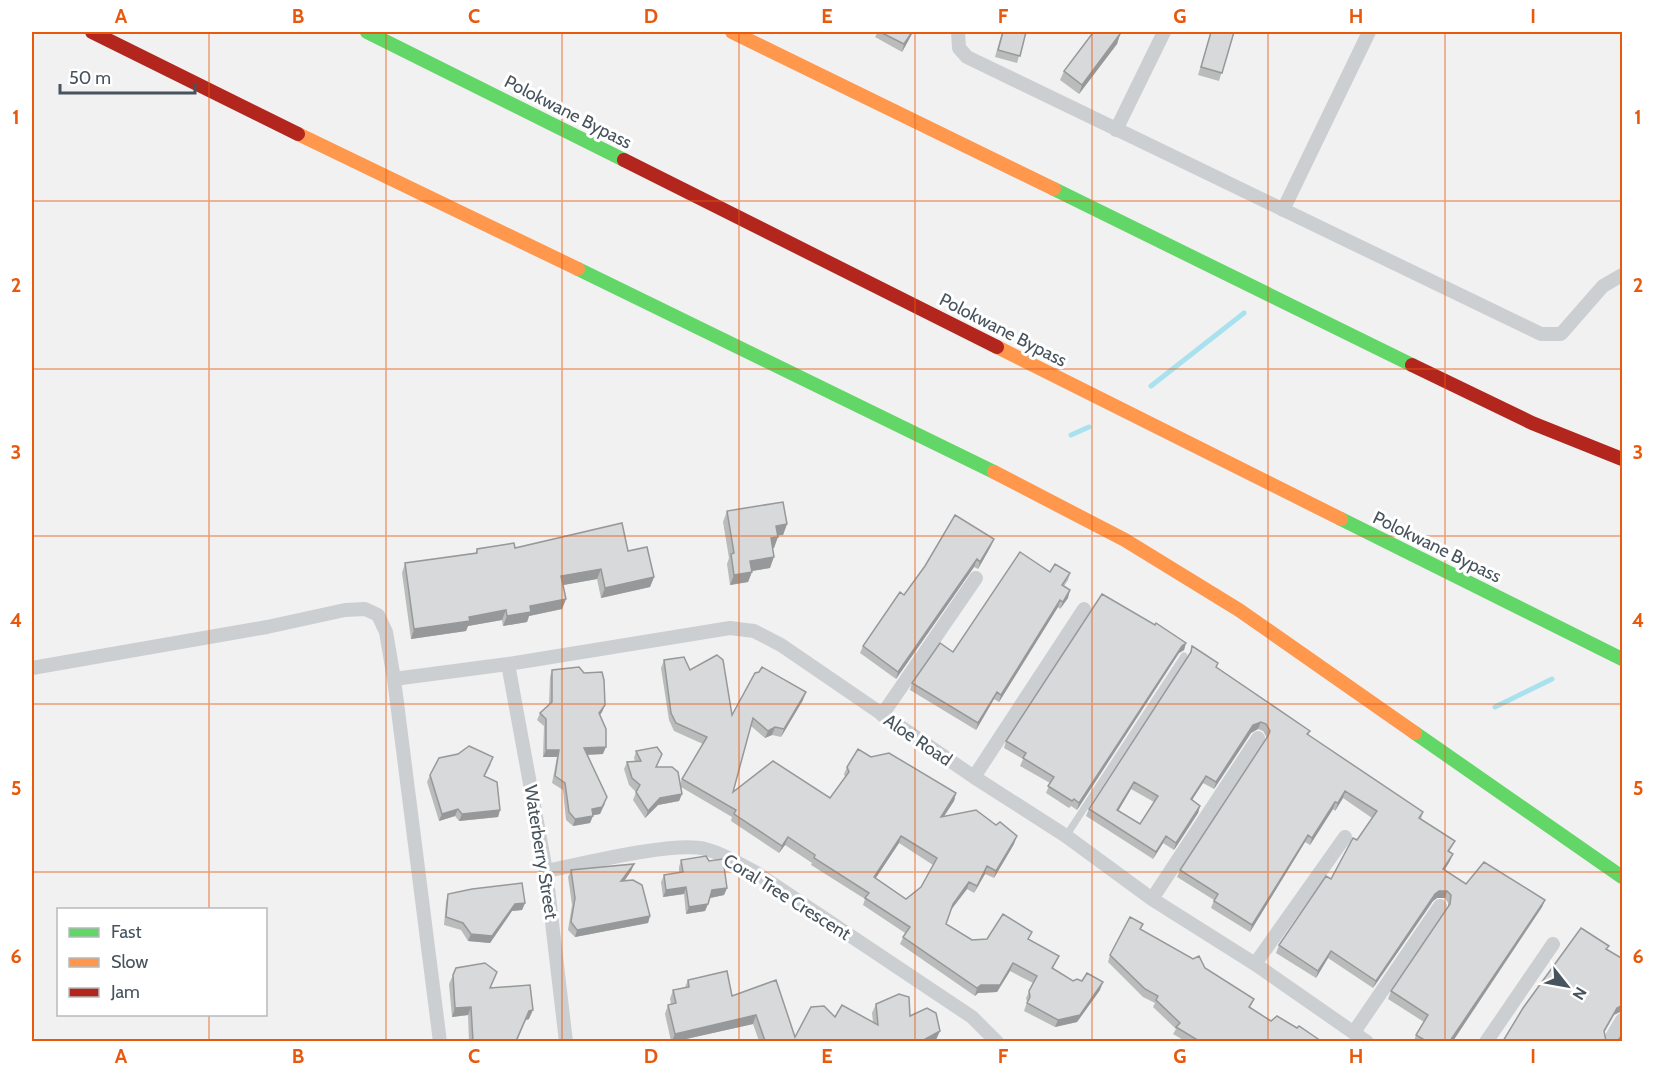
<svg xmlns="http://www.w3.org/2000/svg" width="1654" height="1073" font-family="Cabin,sans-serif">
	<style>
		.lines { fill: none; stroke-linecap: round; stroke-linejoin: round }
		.stream { stroke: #aae1ee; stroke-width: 5 }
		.lane { stroke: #cccfd1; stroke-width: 7 }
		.street { stroke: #cccfd1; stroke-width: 14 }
		.fast { stroke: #63d668; stroke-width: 14 }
		.slow { stroke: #ff974d; stroke-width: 14 }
		.jam { stroke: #b3261e; stroke-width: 14 }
		.wall { fill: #babbbb; fill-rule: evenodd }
		.shaded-wall { fill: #979899 }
		.building { fill: #d8d9da; stroke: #979899; stroke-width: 1.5; fill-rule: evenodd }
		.grid { fill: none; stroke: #e8590c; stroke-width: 1.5; stroke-opacity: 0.55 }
		.labels { text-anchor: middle; stroke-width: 6; stroke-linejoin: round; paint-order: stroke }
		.street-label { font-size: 18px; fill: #47535d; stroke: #fff }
		.neatline { fill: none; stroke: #e8590c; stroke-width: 2 }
		.grid-label { font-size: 20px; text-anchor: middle; font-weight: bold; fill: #e8590c }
	</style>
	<rect width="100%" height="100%" fill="#f1f1f1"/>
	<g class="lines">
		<path class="stream" d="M1151,386L1244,313
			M1071,435L1089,427
			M1495,707L1552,679"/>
		<path class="lane" d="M1066,836L1184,656"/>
		<path class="street" d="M958,32L959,48L967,57L1541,334H1561L1603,286L1622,275
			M1116,130L1164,32
			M1283,210L1369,32
			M508,664L546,871L566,1042
			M32,668L267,627L345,610L365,609L378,615L386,632L394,679L440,1042
			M394,679L508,664L730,628L754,631L781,645L974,777L1066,836L1152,899L1255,964L1367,1042
			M882,715L976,578
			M974,777L1084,609
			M546,871C582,864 674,841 705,849C723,853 739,864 755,872L972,1017L997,1042
			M1152,899L1258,738
			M1255,964L1345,837
			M1354,1032L1440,906
			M1486,1042L1553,944
			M1609,1042L1622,1020"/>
		<path class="fast" d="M367,32L624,160
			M1054,189L1412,365
			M578,269L994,472
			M1341,519L1622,659
			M1415,733L1622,877"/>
		<path class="slow" d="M732,32L1054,189
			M298,134L578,269
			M997,347L1341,519
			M994,472L1125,540L1239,610L1415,733"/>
		<path class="jam" d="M92,32L298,134
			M624,160L997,347
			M1412,365L1532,423L1622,459"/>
	</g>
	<path class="wall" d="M878,32H913L902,52L875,37Z
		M1002,32H1026L1017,63L995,57Z
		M1092,32H1121L1117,44L1079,94L1060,80L1064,71L1091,35Z
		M1211,32H1234L1219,81L1198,75Z
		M727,511L787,524L783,535H777L774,548H772L770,568L752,571L748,582L730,585L727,564L729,558L723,522Z
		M991,546L978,569L974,567L896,679L860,653L863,646L904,595Z
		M515,548L628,551L654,577L650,587L601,598L597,579L563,585L566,599L562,609L529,616L527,622L503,626L502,620L468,626L466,631L411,639L402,573L405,563L475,554L477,549Z
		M1050,572L1070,573L1068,580L1064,586L1068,598L1060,609L1058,607L999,702L994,699L976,730L910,690L912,683L953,652Z
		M1186,643L1184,650L1179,653L1077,810L1071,806L1069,808L1046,793L1050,783L1020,766L1023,759L1004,748L1006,741Z
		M1192,646L1218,663L1216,668L1310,731L1308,735L1423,812L1421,819L1455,841L1449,852L1450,861L1444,870L1466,884L1545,900L1542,907L1453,1041H1414L1416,1035L1424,1022L1388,999L1391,991L1448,907V903L1445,898H1437L1433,901L1373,988L1328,958L1316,978L1276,953L1279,945L1331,879L1372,818L1343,798L1335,811L1333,809L1310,845L1305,842L1250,932L1211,908L1214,900L1177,877L1180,870L1267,738L1263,731L1258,729L1251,733L1214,789L1203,783L1192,800L1200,806L1198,813L1174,850L1163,843L1153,859L1086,816L1089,809L1189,656ZM1131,789L1154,802L1140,824L1118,811Z
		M664,660L690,670L732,715L803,700L781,737L772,735L765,738L751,726L733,792L830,798L845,777L844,774L847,767L871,757L956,793L954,801L944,816L1014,844L994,878L985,874L974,893L967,889L951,910L946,924L972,940H1029L1059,956L1053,968L1073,981L1100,990L1077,1022L1055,1027L1024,1011L1027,1002L1026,998L1033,983L1010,971L997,992L978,993L975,996L900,944L905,933L863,905L865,899L811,865L812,863L785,845L779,853L731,821L732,817L681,787L682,794L679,801L658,805L645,818L633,800L636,792L629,785L624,769L627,762L635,761L634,758L636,751L657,767L680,784L682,779L703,744L674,731L669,720L661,668ZM899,843L933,865L921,887L906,899L876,878Z
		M552,670L605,705L602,712L600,715L603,754L587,755L605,804L600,814L593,815L590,823L573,826L566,820L563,790L552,783L557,757H543L544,726L537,720L540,713L549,704L550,677Z
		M491,764L485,776L500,810L498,817L459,821L455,816L439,821L427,782L430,775Z
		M681,860L727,888L724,895L710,898L705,911L686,914L684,894L663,897L661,882L664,875L679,873V867Z
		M634,864L631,871L624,881L650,916L648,923L575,937L568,930L572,905L568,877L571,870Z
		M448,894L525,903L522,910L512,911L490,943L468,941L461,930L444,925L446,902Z
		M1141,930L1205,968L1254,999L1250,1008L1271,1021L1321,1041H1185L1173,1034L1176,1029L1153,1007L1155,1003L1143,997L1108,962L1110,955Z
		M453,975L491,988L529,1019L526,1020L517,1041H469L468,1015L452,1017L449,984Z
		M688,980L732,996L795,1037L835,1017L873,1022L872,1013L876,1004L910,1016L936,1040L934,1041H759L753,1024L677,1041H671L665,1014L668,1005L671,1004L670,999L673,990L685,987Z"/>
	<path class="shaded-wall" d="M912,32H913L902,52L904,44Z
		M1120,34L1117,44L1079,94L1082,85Z
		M787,524L783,535L772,536L776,526Z
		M778,537L774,548L767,549L771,538Z
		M994,539L991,546L978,569L980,562Z
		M774,557L770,568L746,572L750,561Z
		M977,559L974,567L896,679L898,672Z
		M601,569L597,579L558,586L561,576Z
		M752,572L748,582L730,585L734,575Z
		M654,577L650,587L601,598L605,588Z
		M1070,590L1068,598L1060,609L1063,602Z
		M566,599L562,609L529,616L527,622L503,626L507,616L530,606Z
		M1060,600L1058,607L999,702L1001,695Z
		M506,610L502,620L468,626L466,631L411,639L414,629L469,617Z
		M1186,643L1184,650L1179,653L1077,810L1079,803L1182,646Z
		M806,692L803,700L781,737L784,729Z
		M997,692L994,699L976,730L978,723Z
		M605,705L602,712L596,720L599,713Z
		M1261,722L1258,729L1251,733L1214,789L1216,782L1253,725Z
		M775,727L772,735L765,738L768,731Z
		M606,747L603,754L582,755L584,748Z
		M546,750H559L557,757H543Z
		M1206,776L1203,783L1188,806L1191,799Z
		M1134,782L1131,789L1114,818L1117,810Z
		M1345,791L1343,798L1335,811L1338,803Z
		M956,793L954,801L939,824L941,817Z
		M682,794L679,801L658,805L645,818L648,811L660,798Z
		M607,797L600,814L589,816L592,809Z
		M1335,802L1333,809L1310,845L1312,838Z
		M1200,806L1198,813L1174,850L1176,843Z
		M458,809L455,816L439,821L442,814Z
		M500,810L498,817L459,821L462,814Z
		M593,816L590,823L573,826L575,819Z
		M1308,835L1305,842L1250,932L1252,925Z
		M901,836L899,843L871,885L874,877Z
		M1017,836L1014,844L994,878L996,871Z
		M1166,836L1163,843L1153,859L1156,852Z
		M788,837L785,845L779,853L782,846Z
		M1453,854L1450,861L1440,877L1443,869Z
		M634,864L631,871L619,889L621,881Z
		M987,866L985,874L974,893L977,886Z
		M969,882L967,889L950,911L953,904Z
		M686,887L684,894L663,897L666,890Z
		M727,888L724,895L710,898L712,890Z
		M1439,891H1447L1445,898H1437L1433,901L1373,988L1376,981L1435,894Z
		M1545,900L1542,907L1453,1041H1450Z
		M525,903L522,910L512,911L490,943L468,941L471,934L515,904Z
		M708,904L705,911L686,914L689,907Z
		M650,916L648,923L575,937L577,930Z
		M1331,951L1328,958L1316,978L1318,971Z
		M1013,963L1010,971L997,992L978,993L975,996L977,988L981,985Z
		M1103,982L1100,990L1077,1022L1055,1027L1058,1020Z
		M1623,1005L1622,1011L1614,1015L1601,1038L1604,1031L1617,1008Z
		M471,1007L468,1015L452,1017L455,1008Z
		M533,1010L529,1019L526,1020L529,1011Z
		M756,1015L753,1024L677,1041H672L675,1034Z
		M940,1031L936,1040L934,1041H922Z"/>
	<path class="building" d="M880,32H912L904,44Z
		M1003,32H1026L1020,56L998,50Z
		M1092,32H1121L1120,34L1082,85L1064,71L1092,34Z
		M1211,32H1234L1222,73L1201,67Z
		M783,502L787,524L776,526L778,537L771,538L774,557L750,561L752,572L734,575L731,554L734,553L727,511Z
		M955,515L994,539L980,562L977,559L898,672L863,646L900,592L904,595L925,566Z
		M622,523L628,551L647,547L654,577L605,588L601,569L561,576L566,599L530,606L531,612L507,616L506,610L469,617L470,621L414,629L405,563L477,553V549L514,543L515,548Z
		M1020,552L1050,572L1055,564L1070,573L1062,585L1070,590L1063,602L1060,600L1001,695L997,692L978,723L912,683L940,643L953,652Z
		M1102,594L1155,625L1156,623L1186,643L1182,646L1079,803L1074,799L1072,801L1048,786L1054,777L1023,758L1026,753L1006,741Z
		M1192,646L1218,663L1216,667L1310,731L1307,734L1423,812L1419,818L1455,841L1448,851L1453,854L1443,869L1466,884L1484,862L1545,900L1450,1041H1426L1416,1035L1428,1015L1391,991L1450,904L1451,895L1447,891H1439L1435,894L1376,981L1331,951L1318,971L1279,945L1326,876L1331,879L1353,838L1357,840L1377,811L1345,791L1338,803L1335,802L1312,838L1308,835L1252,925L1214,901L1218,894L1180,870L1268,736L1270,731L1266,724L1261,722L1253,725L1216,782L1206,776L1191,799L1200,806L1176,843L1166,836L1156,852L1089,809L1191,652ZM1134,782L1158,796L1140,824L1117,810Z
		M717,655L723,660L732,715L755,673L759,672L762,667L806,692L784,729L775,727L768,731L753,718L733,792L773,761L830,798L849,772L847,767L858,749L871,757L889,753L956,793L941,817L976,810L996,825L1000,822L1017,836L996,871L987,866L977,886L969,882L953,904L946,924L972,940L987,939L1003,914L1032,932L1028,939L1059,956L1052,968L1073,981L1077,979L1082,981L1087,973L1103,982L1080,1015L1058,1020L1027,1003L1030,997L1029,991L1037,976L1013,963L1000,985H981L977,988L903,937L910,927L865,898L869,893L814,858L815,855L788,837L782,846L734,814L736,810L682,779L707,737L676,723L671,713L664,660L684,657L690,670ZM901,836L937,858L921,887L906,899L874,877Z
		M579,667L584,673L602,672L604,680L605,705L599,713L606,729V747L584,748L607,797L602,807L592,809L593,816L575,819L569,812L565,783L555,776L559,750H546V719L540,713L552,702V670Z
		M469,746L493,757L484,776L497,782L500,810L462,814L458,809L442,814L430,775L439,758L458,754Z
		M657,747L662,754L656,767H672L678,772L682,794L660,798L648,811L636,792L640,785L632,778L627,762L641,761L636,751Z
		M706,856L709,861L723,859L727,888L712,890L708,904L689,907L686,887L666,890L664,875L683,872L681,860Z
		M634,864L621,881L633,880L642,885L650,916L577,930L571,922L575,898L571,870Z
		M522,883L525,903L515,904L492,936L471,934L463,923L446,917L448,894L472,889Z
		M1130,917L1143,924L1140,929L1193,959L1199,956L1205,968L1254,999L1249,1007L1271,1021L1277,1016L1297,1028L1299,1026L1321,1041H1199L1176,1027L1180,1023L1156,1000L1158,996L1145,989L1110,955Z
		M1581,928L1609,946L1606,949L1623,959V1005L1617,1008L1604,1031L1606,1041H1503L1523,1008Z
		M485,963L497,972L490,988L530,985L533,1010L529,1011L516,1041H473L471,1007L455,1008L453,975L456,968Z
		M727,971L732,996L776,980L795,1037L811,1007L824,1006L835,1017L842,1005L878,1025L876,1004L899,994L909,997L910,1016L927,1008L936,1013L940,1031L922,1041H765L756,1015L675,1034L668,1005L676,1003L673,990L689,987L688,980Z
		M1623,1034V1041H1616L1619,1039Z"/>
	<path class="grid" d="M209,32V910M386,32V1042M562,32V1042M739,32V1042M915,32V1042M1092,32V1042M1268,32V1042M1445,32V1042M32,201H1622M32,369H1622M32,536H1622M32,704H1622M32,872H1622M209,1014V1042"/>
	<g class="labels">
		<g class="street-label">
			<text transform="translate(568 112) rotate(27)" y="6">Polokwane Bypass</text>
			<text transform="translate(1003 330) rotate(27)" y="6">Polokwane Bypass</text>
			<text transform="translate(1437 547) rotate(26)" y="6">Polokwane Bypass</text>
			<text transform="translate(918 740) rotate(34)" y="6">Aloe Road</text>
			<text transform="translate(541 852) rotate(81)" y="6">Waterberry Street</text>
			<text transform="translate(787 897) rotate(32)" y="6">Coral Tree Crescent</text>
		</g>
	</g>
	<rect width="1654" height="1073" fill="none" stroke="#ffffff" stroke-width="66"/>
	<rect x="57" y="908" width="210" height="108" fill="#ffffff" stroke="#b5babe" stroke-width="1.5"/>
	<rect x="69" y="928" width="30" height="9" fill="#63d668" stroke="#b5babe" stroke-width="1.5"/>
	<text x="111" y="938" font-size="18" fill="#47535d">Fast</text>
	<rect x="69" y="958" width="30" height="9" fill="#ff974d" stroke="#b5babe" stroke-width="1.5"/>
	<text x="111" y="968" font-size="18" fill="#47535d">Slow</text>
	<rect x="69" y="988" width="30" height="9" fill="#b3261e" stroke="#b5babe" stroke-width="1.5"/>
	<text x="111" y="998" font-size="18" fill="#47535d">Jam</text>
	<g transform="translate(1567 986) rotate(121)" stroke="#ffffff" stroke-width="4.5" paint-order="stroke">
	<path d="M0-4.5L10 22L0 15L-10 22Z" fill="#47535d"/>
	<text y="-9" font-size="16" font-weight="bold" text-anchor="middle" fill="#47535d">N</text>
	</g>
	<path d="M60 84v9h135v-9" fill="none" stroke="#47535d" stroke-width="3"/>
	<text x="69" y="84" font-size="18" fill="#47535d" stroke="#ffffff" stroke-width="4.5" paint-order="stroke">50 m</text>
	<rect x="33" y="33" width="1588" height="1007" class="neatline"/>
	<g class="grid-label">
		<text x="121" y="23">A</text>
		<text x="298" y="23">B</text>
		<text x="474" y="23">C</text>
		<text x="651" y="23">D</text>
		<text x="827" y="23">E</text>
		<text x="1003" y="23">F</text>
		<text x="1180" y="23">G</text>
		<text x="1356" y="23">H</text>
		<text x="1533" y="23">I</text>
		<text x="16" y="124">1</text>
		<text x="1638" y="124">1</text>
		<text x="16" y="292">2</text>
		<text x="1638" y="292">2</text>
		<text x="16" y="459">3</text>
		<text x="1638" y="459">3</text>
		<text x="16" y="627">4</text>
		<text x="1638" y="627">4</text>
		<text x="16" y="795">5</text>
		<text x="1638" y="795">5</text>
		<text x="16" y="963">6</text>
		<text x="1638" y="963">6</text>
		<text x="121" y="1063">A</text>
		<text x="298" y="1063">B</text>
		<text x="474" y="1063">C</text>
		<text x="651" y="1063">D</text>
		<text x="827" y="1063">E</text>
		<text x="1003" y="1063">F</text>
		<text x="1180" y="1063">G</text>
		<text x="1356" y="1063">H</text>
		<text x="1533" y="1063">I</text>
	</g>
</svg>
